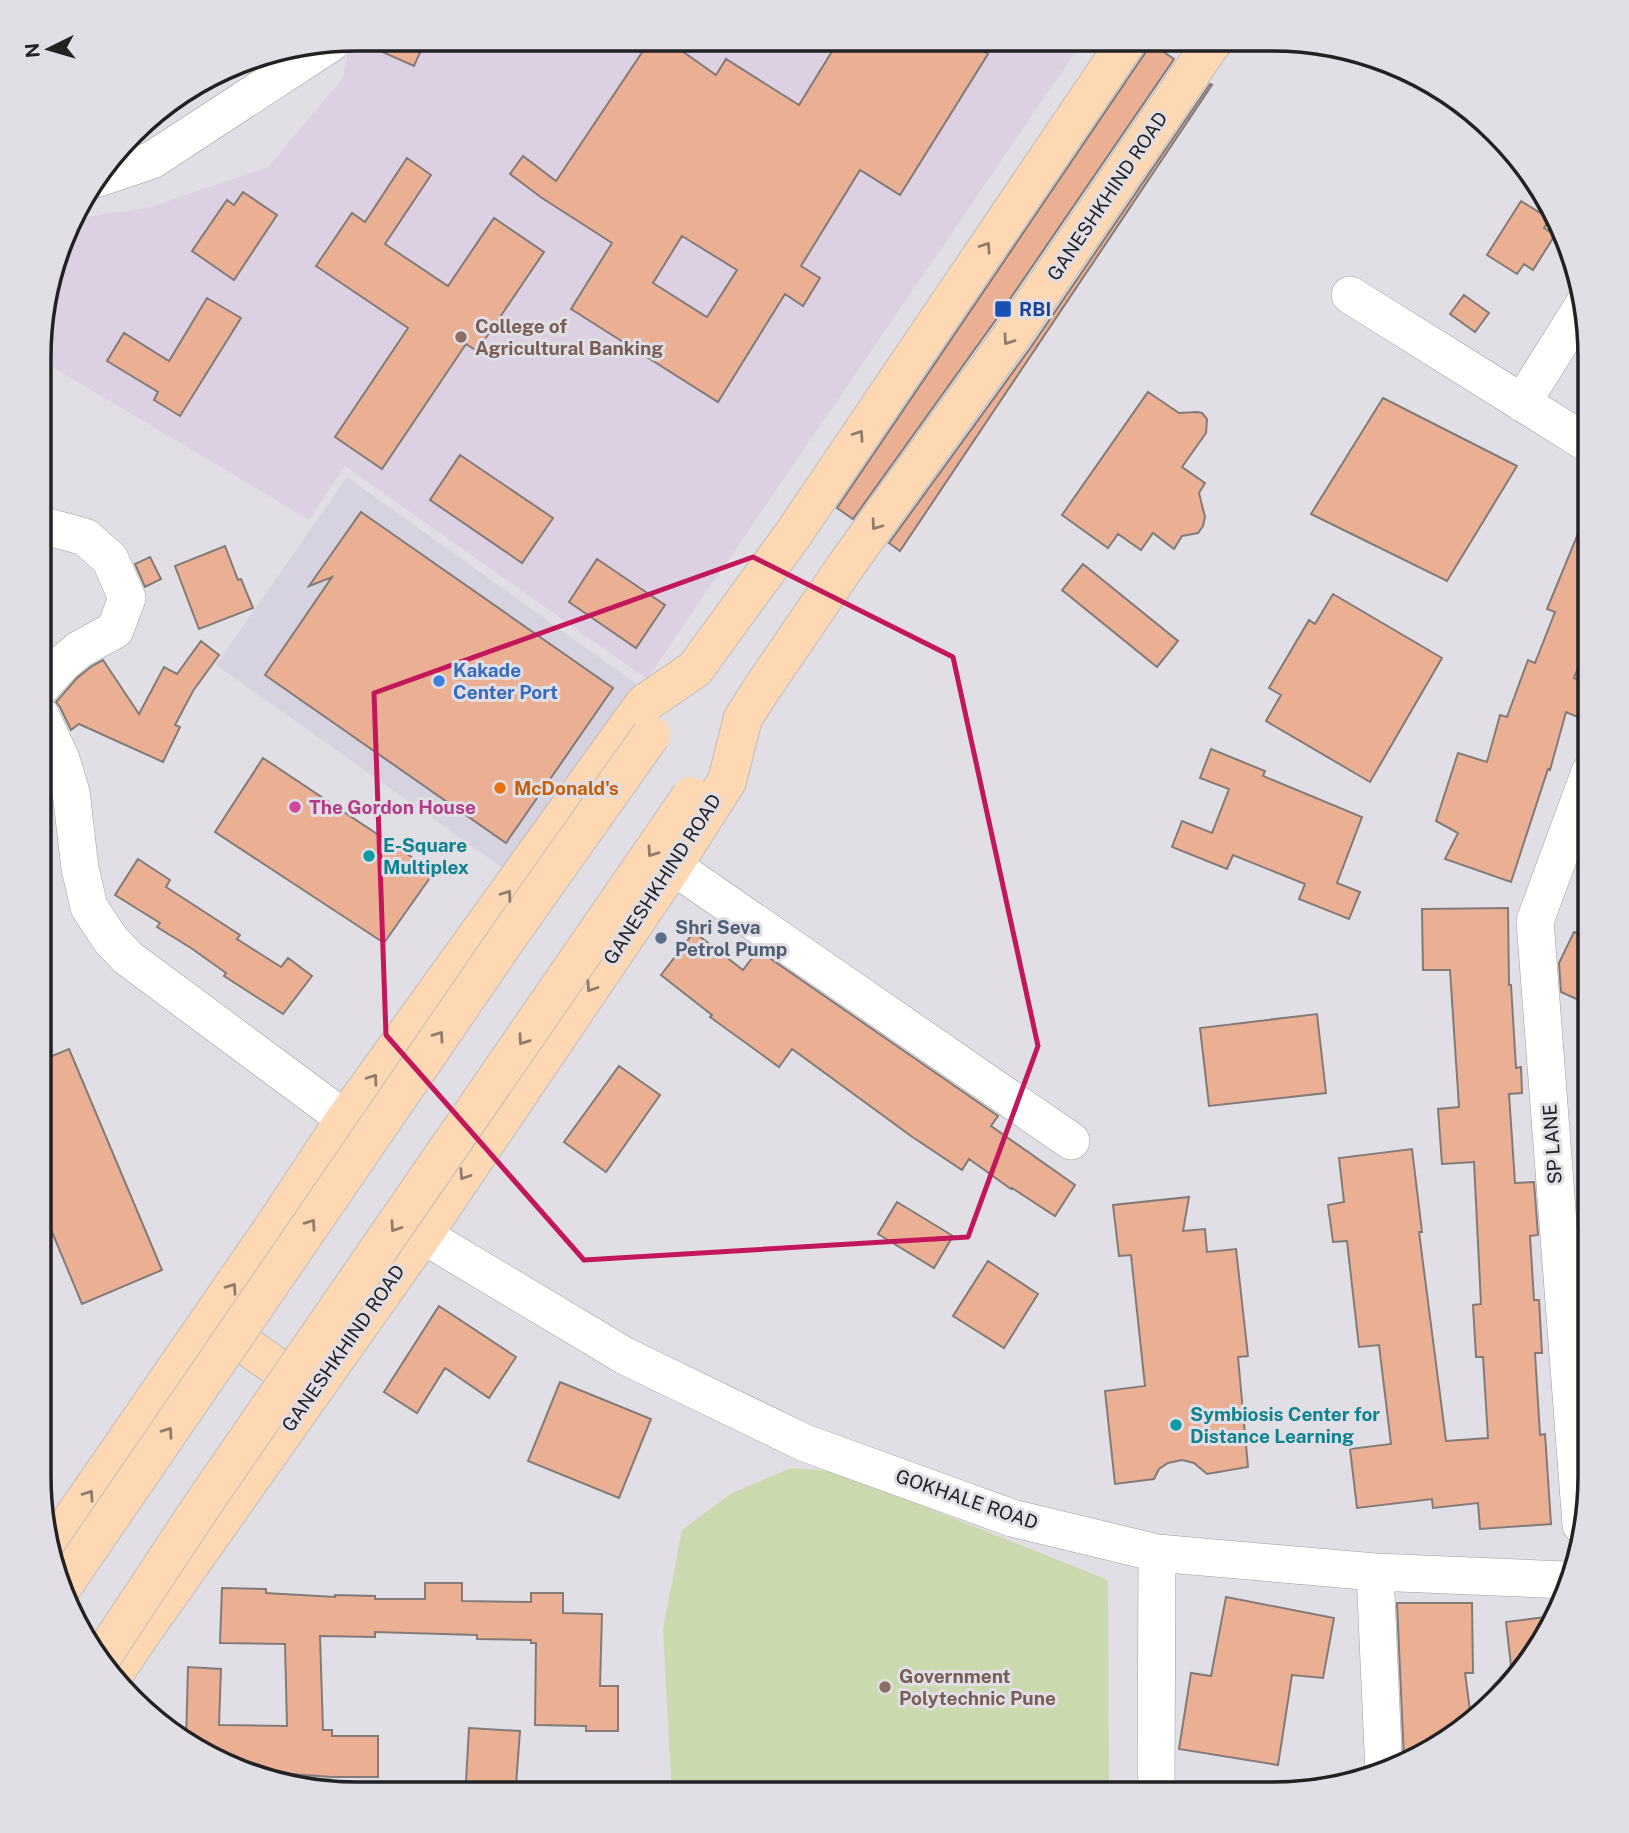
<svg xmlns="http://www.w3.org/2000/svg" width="1629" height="1833" font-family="'Public Sans',sans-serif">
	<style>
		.built { fill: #d6d2e0 }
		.education { fill: #ded0e3 }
		.green { fill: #cadaae }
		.building { fill: #ebb094; stroke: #827b78; stroke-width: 2; fill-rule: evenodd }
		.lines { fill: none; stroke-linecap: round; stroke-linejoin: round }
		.minor-casing { stroke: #9e9ca2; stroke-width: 38 }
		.major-casing { stroke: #bdbcbd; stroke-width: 40 }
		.minor { stroke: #fff; stroke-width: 37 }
		.major { stroke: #fed8b3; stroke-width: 38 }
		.major-bridge-casing { stroke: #bdbcbd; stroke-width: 40; stroke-linecap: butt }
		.major-bridge { stroke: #fed8b3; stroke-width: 38 }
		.oneway { stroke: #907c6c }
		.marked { fill: none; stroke: #c2185b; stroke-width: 5; stroke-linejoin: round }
		.transit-dot { fill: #1a4fb4; stroke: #e1dee5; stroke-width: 2.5 }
		.education-dot { fill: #8d6e63; stroke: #e1dee5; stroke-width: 2.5 }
		.shop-dot { fill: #3f7fe0; stroke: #e1dee5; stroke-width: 2.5 }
		.food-dot { fill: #e8710a; stroke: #e1dee5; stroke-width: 2.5 }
		.hotel-dot { fill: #d1479c; stroke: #e1dee5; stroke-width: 2.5 }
		.culture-dot { fill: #0f9aa8; stroke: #e1dee5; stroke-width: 2.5 }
		.service-dot { fill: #5c6f8a; stroke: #e1dee5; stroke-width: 2.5 }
		.labels { text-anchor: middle; stroke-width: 6; stroke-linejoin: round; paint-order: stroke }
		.street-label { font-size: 19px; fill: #222124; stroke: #e1dee5 }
		.transit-label { font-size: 19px; font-weight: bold; fill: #164399; stroke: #e1dee5; text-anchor: start }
		.education-label { font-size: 19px; font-weight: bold; fill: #785e54; stroke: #e1dee5; text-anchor: start }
		.shop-label { font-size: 19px; font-weight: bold; fill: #366cbe; stroke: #e1dee5; text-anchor: start }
		.food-label { font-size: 19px; font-weight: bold; fill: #c56008; stroke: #e1dee5; text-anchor: start }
		.hotel-label { font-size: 19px; font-weight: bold; fill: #b23c85; stroke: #e1dee5; text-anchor: start }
		.culture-label { font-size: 19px; font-weight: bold; fill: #0d838f; stroke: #e1dee5; text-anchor: start }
		.service-label { font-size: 19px; font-weight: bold; fill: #4e5e75; stroke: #e1dee5; text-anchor: start }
		.rim { fill: none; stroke: #222124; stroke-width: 3.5 }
	</style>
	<rect width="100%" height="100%" fill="#e1dee5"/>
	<path class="built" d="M347,477L642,688L513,875L216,665Z"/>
	<path class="education" d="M351,39H356L1083,41L647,679L345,466L309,520L41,360V314L74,219L151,207L268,167L343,78Z
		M227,71L214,88L169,104Z"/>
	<path class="green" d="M791,1468L835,1471L1108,1580L1109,1794H672L663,1629L682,1530L732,1493Z
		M1350,1783L1293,1794H1172V1791Z"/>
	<path class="building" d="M356,38L426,39L414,66L353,39Z
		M651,39H665L716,75L726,59L799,105L839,40H965L988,54L900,195L860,170L801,266L820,278L803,306L785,294L718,402L571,309L612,243L542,198L510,174L523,156L556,181ZM682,236L737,270L707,317L653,283Z
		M1149,42L1174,59L995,321L853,519L837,508L1145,53Z
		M1210,84L1212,85L900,551L889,543L1031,347Z
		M407,158L431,175L385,244L448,286L494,218L544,252L477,351L466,344L382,469L335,437L408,328L316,266L352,213L365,222Z
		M243,192L277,215L234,280L192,251L227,200L234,205Z
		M1521,201L1550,219L1544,228L1555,235L1533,270L1524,264L1517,274L1487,255Z
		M1464,295L1489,313L1475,332L1450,314Z
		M207,298L241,318L180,416L154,400L158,392L107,361L124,333L169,361Z
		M1148,392L1179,413L1197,412L1202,413L1207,419L1206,433L1182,467L1205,483L1199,493L1205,517L1203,526L1198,533L1182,536L1174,549L1153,533L1141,550L1118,534L1108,548L1062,515Z
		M1383,398L1517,466L1447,581L1311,514Z
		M460,455L553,518L522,563L430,500Z
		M1589,507L1590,638L1574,678L1590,685V692L1580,718L1566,712L1550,770L1548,769L1511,882L1445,859L1458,833L1436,821L1458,753L1487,762L1500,715L1507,717L1528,660L1535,663L1555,612L1547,609Z
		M361,512L613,688L506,843L265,675L332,577L309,586Z
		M225,546L238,580L241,579L253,608L199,629L175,566Z
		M150,557L161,579L145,587L135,564Z
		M597,559L665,605L636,648L569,602Z
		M1083,564L1178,641L1157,667L1062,590Z
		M1333,594L1442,658L1370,782L1266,721L1281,695L1269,688L1309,620L1315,624Z
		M201,641L219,655L193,691L175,725L180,727L163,762L79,724L71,730L60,707L56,702L77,678L92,666L103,660L139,714L164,667L177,674Z
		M1211,749L1265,771L1263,776L1362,817L1337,883L1360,892L1349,919L1299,899L1305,884L1233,855L1227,869L1172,847L1182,821L1212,833L1229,789L1200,778Z
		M263,758L434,872L384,943L215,832Z
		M138,859L170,880L166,887L240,935L237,939L281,967L288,958L312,976L283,1014L224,976L226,973L191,948L157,927L160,923L115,895Z
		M1508,908L1509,985H1511L1516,1068L1521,1067L1522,1093L1509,1094L1515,1183L1534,1182L1538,1235L1530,1236L1534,1300H1539L1542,1353H1535L1540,1435L1545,1434L1551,1524L1480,1529L1478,1503L1433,1508L1432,1499L1357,1508L1350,1449L1391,1444L1379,1345L1359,1347L1347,1241L1333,1242L1328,1205L1344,1202L1339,1158L1412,1149L1422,1232H1419L1446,1441L1488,1438L1483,1357H1476L1473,1305L1481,1304L1474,1162L1442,1164L1438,1109L1459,1107L1450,970H1423L1422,909Z
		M694,932L743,970L758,950L998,1116L991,1126L1075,1185L1055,1216L1012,1188L1011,1189L969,1159L962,1170L911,1136L792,1049L779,1067L710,1017L712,1015L661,975Z
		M1574,932L1590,939V1005L1561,992L1559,963Z
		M1317,1014L1326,1093L1209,1106L1200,1028Z
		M69,1049L162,1270L82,1304L40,1203V1061Z
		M619,1066L660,1095L606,1172L564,1142Z
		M1189,1197L1183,1231L1205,1229L1207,1252L1236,1249L1248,1356L1238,1357L1248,1467L1207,1474L1194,1463L1182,1460L1168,1463L1159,1469L1154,1479L1115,1484L1105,1391L1145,1386L1131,1255L1119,1256L1113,1205Z
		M897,1202L953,1236L934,1268L878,1234Z
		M988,1261L1038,1294L1004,1348L953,1316Z
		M439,1306L516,1357L489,1398L445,1368L417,1413L384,1392Z
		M560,1382L651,1419L619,1498L528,1461Z
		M425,1583H462V1601L531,1602V1593H563V1613L602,1614L600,1686H618V1731H586V1726L535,1725L536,1643H531V1640L477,1639V1635L375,1632V1637L320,1636L323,1730H332V1736H378V1777H332L292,1774V1776H276L198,1752L186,1741L188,1667L221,1669L219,1725L287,1726L285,1644L220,1643L222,1588L266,1589V1593L335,1597V1595L375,1596V1599H425Z
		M1226,1597L1334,1618L1323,1678L1292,1675L1278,1765L1179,1749L1191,1673L1211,1676Z
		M1397,1603H1472L1473,1673H1465L1471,1718L1449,1741L1415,1758L1404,1759Z
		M1554,1616L1548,1636L1512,1674L1506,1622Z
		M469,1728L520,1731L516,1785L466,1782Z"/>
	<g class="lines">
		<g class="minor-casing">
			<path id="minor" d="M96,179L152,160L331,43
				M1350,295L1590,445
				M1522,403L1584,304
				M41,687L63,663L80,649L115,630L127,598L110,559L85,537L41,525
				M41,716L61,759L71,792L80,868L89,907L110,939L128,958L345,1119
				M673,866L1071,1141
				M423,1235L625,1356L805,1443L1012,1518L1157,1553L1375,1572L1565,1580
				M1581,1525L1535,921L1590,772
				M1375,1572L1384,1773
				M1156,1794L1157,1553"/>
		</g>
		<g class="major-casing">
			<path id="major" d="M210,1320L312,1392
				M50,1551L273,1228L345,1119L644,704L695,669L794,533L1127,41
				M114,1674L141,1634L423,1235L673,866L727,781L743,718L763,687L845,567L1013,334L1213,41"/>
		</g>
		<use href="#minor" class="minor"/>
		<use href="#major" class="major"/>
		<g class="major-bridge-casing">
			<path id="major-bridge" d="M61,1589L508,937L651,735
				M100,1660L201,1507L691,796"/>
		</g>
		<use href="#major-bridge" class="major-bridge"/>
	</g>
	<defs><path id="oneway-chevron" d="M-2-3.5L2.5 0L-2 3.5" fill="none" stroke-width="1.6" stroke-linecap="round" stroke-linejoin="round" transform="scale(1.75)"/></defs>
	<g class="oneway">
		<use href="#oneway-chevron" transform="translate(986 247) rotate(-56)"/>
		<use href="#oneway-chevron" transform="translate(1008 340) rotate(125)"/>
		<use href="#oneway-chevron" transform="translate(859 435) rotate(-56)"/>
		<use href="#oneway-chevron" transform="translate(876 525) rotate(126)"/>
		<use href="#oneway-chevron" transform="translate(652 852) rotate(125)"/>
		<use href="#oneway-chevron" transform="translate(507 895) rotate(-54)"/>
		<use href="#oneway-chevron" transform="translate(591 987) rotate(124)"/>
		<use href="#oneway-chevron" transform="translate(439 1036) rotate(-55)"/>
		<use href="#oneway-chevron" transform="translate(523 1040) rotate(125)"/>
		<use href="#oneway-chevron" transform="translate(373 1079) rotate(-54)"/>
		<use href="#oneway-chevron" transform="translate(464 1175) rotate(124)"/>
		<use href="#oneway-chevron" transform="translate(311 1224) rotate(-55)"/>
		<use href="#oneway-chevron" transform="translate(395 1227) rotate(124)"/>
		<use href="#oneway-chevron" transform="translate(232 1288) rotate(-55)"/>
		<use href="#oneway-chevron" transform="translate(168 1432) rotate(-55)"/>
		<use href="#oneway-chevron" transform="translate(89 1495) rotate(-55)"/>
	</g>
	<path class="marked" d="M753,557L953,657L1038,1046L968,1237L584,1260L386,1035L374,693Z"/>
	<rect class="transit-dot" x="994" y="300" width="18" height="18" rx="3.5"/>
	<g class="education-dot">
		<circle cx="461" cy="337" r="7"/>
		<circle cx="885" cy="1687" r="7"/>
	</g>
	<circle class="shop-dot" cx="439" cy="681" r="7"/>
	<circle class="food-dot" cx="500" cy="788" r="7"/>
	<circle class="hotel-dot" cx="295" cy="807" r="7"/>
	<g class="culture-dot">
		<circle cx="369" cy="856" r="7"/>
		<circle cx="1176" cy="1425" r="7"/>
	</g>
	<circle class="service-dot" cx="661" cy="938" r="7"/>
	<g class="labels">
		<g class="street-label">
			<text transform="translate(1107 196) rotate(-56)" y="7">GANESHKHIND ROAD</text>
			<text transform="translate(662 879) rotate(-57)" y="7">GANESHKHIND ROAD</text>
			<text transform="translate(1552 1144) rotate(-94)" y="7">SP LANE</text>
			<text transform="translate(343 1348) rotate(-55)" y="7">GANESHKHIND ROAD</text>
			<text transform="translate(967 1499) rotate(19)" y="7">GOKHALE ROAD</text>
		</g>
		<g class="transit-label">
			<text x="1019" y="316">RBI</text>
		</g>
		<g class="education-label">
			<text x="475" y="333">College of<tspan x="475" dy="22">Agricultural Banking</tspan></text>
			<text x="899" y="1683">Government<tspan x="899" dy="22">Polytechnic Pune</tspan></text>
		</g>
		<g class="shop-label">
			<text x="453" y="677">Kakade<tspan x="453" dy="22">Center Port</tspan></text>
		</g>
		<g class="food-label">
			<text x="514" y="795">McDonald's</text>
		</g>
		<g class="hotel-label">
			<text x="309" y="814">The Gordon House</text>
		</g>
		<g class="culture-label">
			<text x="383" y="852">E-Square<tspan x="383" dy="22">Multiplex</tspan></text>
			<text x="1190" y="1421">Symbiosis Center for<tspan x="1190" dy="22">Distance Learning</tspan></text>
		</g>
		<g class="service-label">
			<text x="675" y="934">Shri Seva<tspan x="675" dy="22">Petrol Pump</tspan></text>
		</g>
	</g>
	<path d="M0 0H1629V1833H0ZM357 51H1272A306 306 0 0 1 1578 357V1476A306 306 0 0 1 1272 1782H357A306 306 0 0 1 51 1476V357A306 306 0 0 1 357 51Z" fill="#e1dee5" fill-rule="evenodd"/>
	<path class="rim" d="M357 51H1272A306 306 0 0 1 1578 357V1476A306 306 0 0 1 1272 1782H357A306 306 0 0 1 51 1476V357A306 306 0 0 1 357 51Z"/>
	<g transform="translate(49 49) rotate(265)" stroke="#e1dee5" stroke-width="5" paint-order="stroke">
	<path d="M0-5L12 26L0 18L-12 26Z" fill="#222124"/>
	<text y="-10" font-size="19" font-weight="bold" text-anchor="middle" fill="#222124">N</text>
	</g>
</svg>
